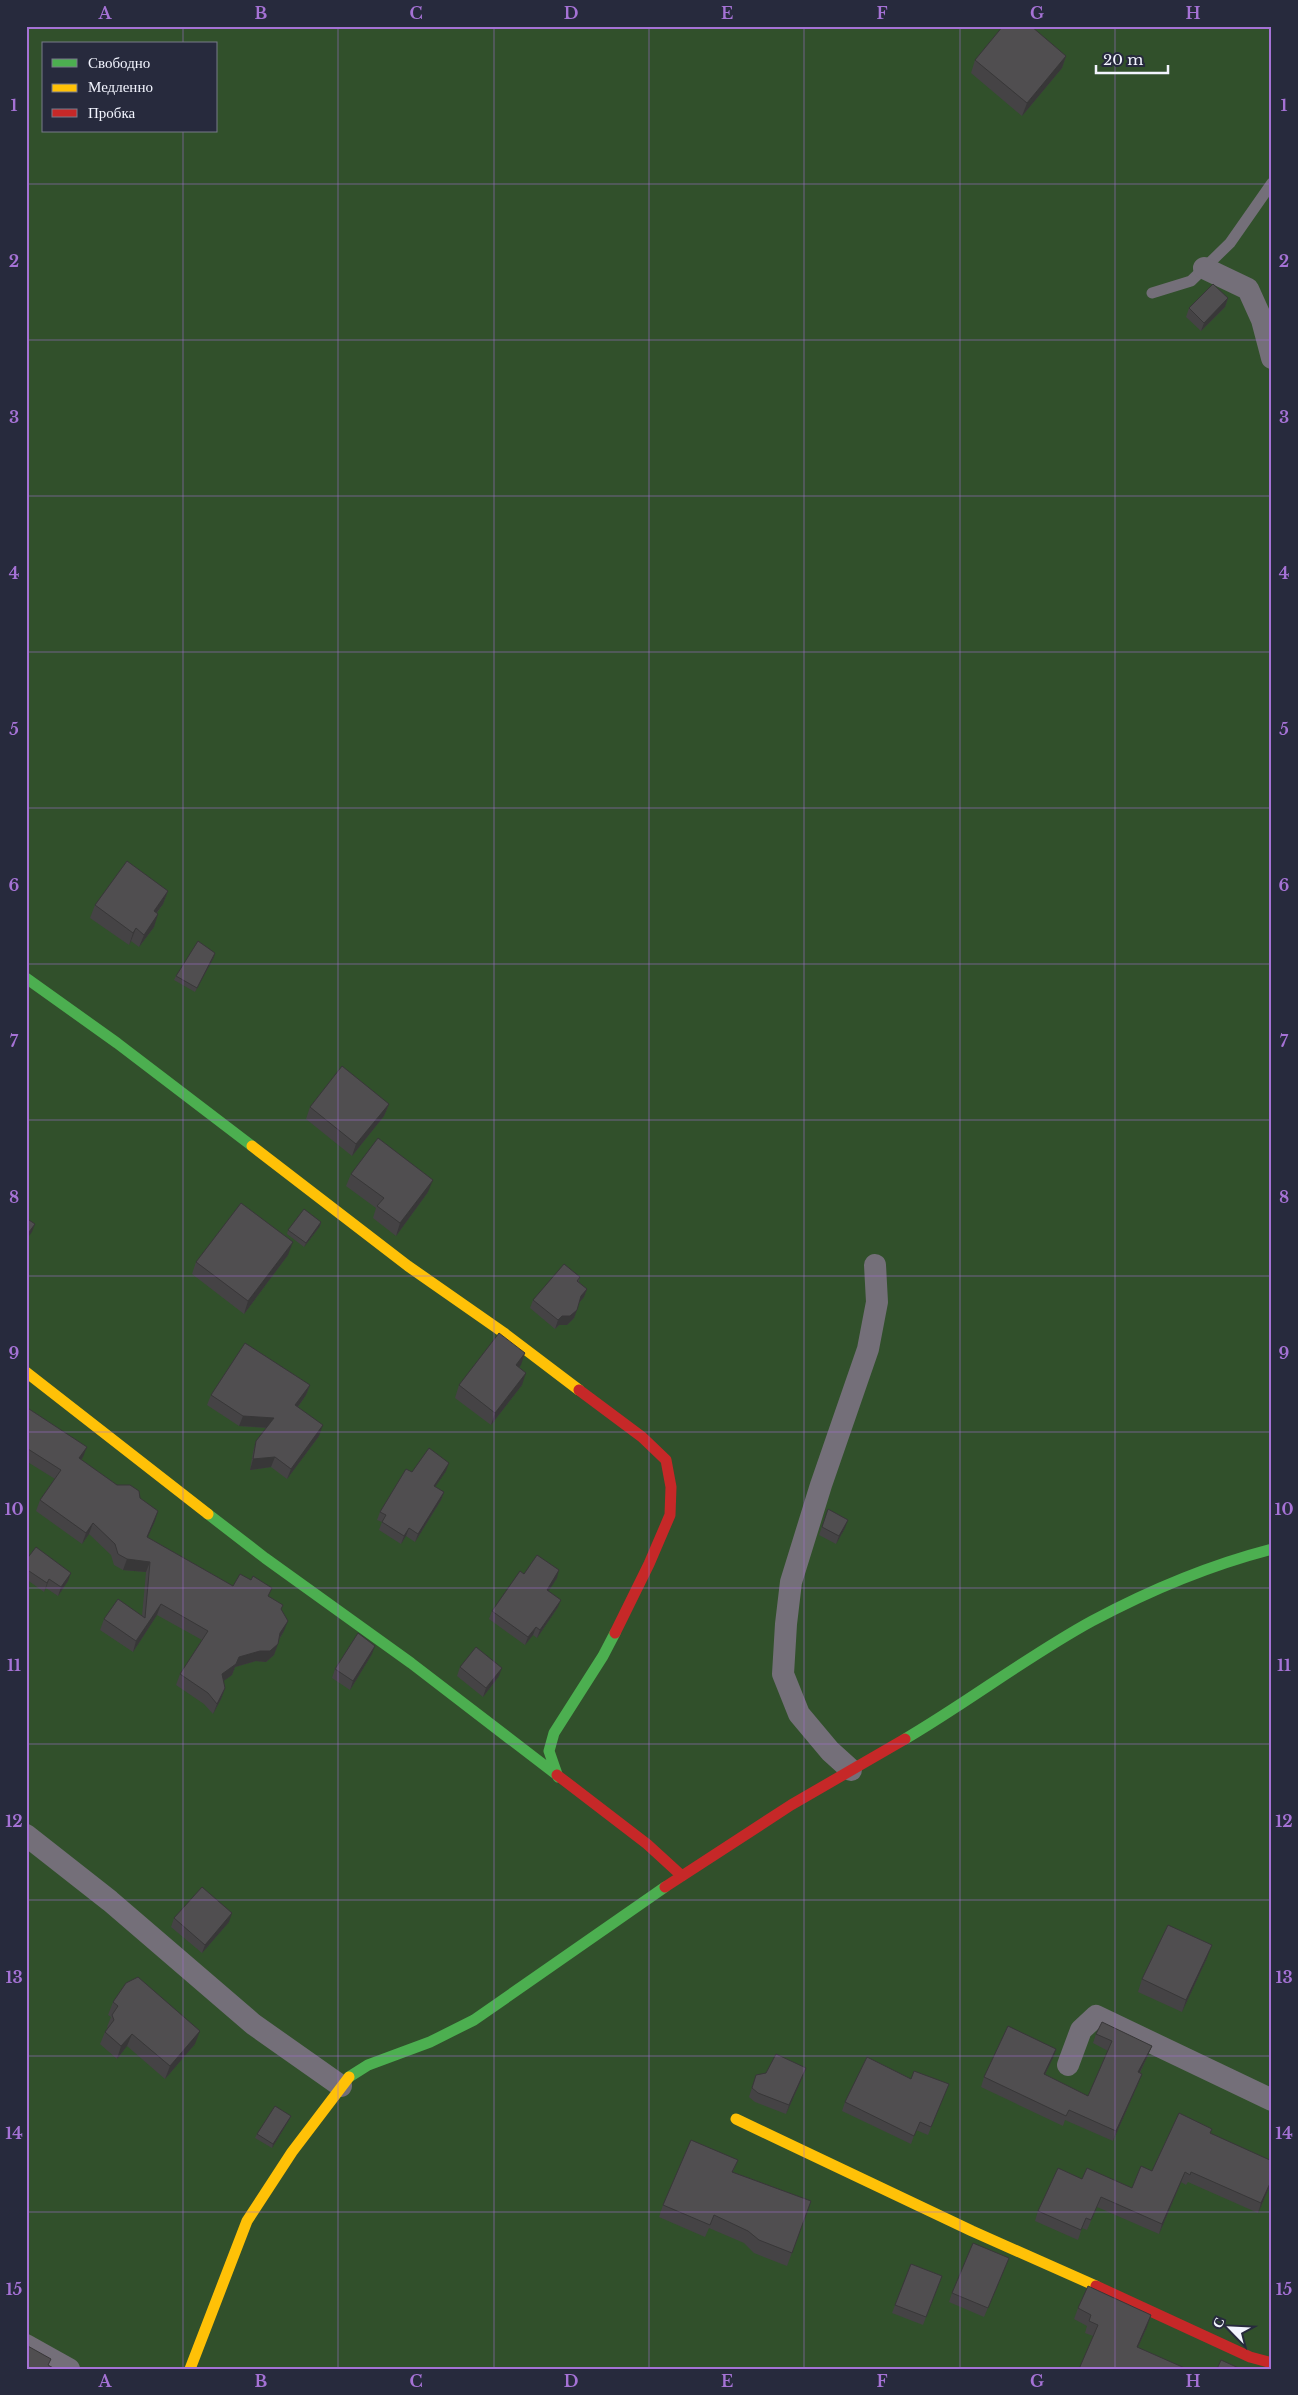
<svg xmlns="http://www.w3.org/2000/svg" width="1298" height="2395" font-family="'Libre Baskerville',serif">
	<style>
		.green { fill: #31502b; fill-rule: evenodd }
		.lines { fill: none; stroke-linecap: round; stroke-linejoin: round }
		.lane { stroke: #746f79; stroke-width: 11 }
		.street { stroke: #746f79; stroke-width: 22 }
		.fast { stroke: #4caf50; stroke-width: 11 }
		.slow { stroke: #ffc107; stroke-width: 11 }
		.jam { stroke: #c62828; stroke-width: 11 }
		.wall { fill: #454345 }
		.shaded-wall { fill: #383738 }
		.building { fill: #504e50; stroke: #383738 }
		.grid { fill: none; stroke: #a572d5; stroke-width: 1; stroke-opacity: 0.55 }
		.neatline { fill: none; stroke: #a572d5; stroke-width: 2 }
		.grid-label { font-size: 16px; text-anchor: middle; font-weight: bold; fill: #a572d5 }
	</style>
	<rect width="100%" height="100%" fill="#363843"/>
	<path class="green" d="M26,26H1272V2369H26ZM44,44H216V131H44Z"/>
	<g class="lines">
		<path class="lane" d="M1152,293L1191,281L1230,243L1272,183"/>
		<path class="street" d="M1204,268L1248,289L1262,320L1272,358
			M851,1770L830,1751L799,1714L783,1674L786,1624L791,1582L821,1485L868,1349L877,1302L875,1265
			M26,1835L110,1901L253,2024L341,2086
			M1068,2065L1081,2030L1096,2016L1272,2100
			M26,2345L69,2369"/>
		<path class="fast" d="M26,978L117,1043L252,1146
			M208,1514L265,1558L411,1663L557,1775
			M905,1739C968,1702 1028,1656 1092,1621C1148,1591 1210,1565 1272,1549
			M558,1777L549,1751L554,1733L603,1656L615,1633
			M349,2077L368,2065L430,2042L474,2020L665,1887"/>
		<path class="slow" d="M252,1146L408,1266L504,1333L579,1390
			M26,1372L208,1514
			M736,2119L972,2231L1096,2286
			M190,2369L247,2221L292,2152L349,2077"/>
		<path class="jam" d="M579,1390L642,1437L666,1460L671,1487L670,1515L649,1564L615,1633
			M557,1775L647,1844L682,1876
			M665,1887L791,1805L905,1739
			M1096,2286L1250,2357L1272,2363"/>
	</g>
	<path class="wall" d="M1066,56L1062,68L1022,116L971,73L975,60Z
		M1228,298L1225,307L1201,331L1186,317L1189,308Z
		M168,891L163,904L157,913L154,927L139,947L131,941L129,945L90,918L95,905Z
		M214,957L195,992L174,980L176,976Z
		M389,1104L384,1116L352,1156L306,1119L310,1107Z
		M351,1174L428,1192L396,1236L373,1218L376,1208L346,1186Z
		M321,1222L320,1226L304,1247L287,1234L288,1230Z
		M288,1255L244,1314L192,1274L196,1262Z
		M580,1277L579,1282L587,1289L584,1297L579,1303L574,1318L567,1325H559L555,1329L530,1308L533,1300Z
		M521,1365L519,1367L522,1385L491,1425L455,1398L459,1385Z
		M310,1385L306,1395L298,1407L319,1436L287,1479L271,1467L250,1470L253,1452L256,1441L266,1428L239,1426L207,1405L211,1395Z
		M26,1407L83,1457L81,1460L117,1485L140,1498L155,1521L147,1537L233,1586L269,1597L281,1609L284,1631L279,1640L274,1655L266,1662L256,1661L235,1667L232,1675L223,1681L225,1688L221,1699L213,1714L204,1704L176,1685L180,1674L202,1640L157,1615L133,1652L100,1630L104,1619L142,1616L146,1572L123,1570L114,1565L111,1555L89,1534L82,1544L36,1511L40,1500L55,1479L26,1461Z
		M446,1471L435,1487L444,1492L441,1500L415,1542L406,1536L401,1544L379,1530L382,1522L377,1520L380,1512L412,1472Z
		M828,1509L845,1528L836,1544L819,1535Z
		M26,1560L68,1581L58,1596L46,1588L44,1592L26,1579Z
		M524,1574L557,1578L548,1591L558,1607L537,1638L533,1635L525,1645L489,1619L492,1611Z
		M372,1654L350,1690L332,1678L335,1669Z
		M460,1667L499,1676L483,1697L457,1676Z
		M174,1918L229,1922L202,1953L171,1927Z
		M1207,1958L1182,2012L1138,1992L1142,1979Z
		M113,2002L195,2044L165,2079L127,2046L117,2059L100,2044L105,2032L108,2028L107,2027L111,2017L108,2015Z
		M1096,2034L1152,2046L1140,2073L1138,2084L1113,2141L1065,2120L1063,2126L981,2087L984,2077L1056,2049L1045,2075L1088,2096L1108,2051L1093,2043Z
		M756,2075L803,2076L786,2114L755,2102L749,2097Z
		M911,2079L945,2093L928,2135L916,2130L911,2144L842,2111L845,2102Z
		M291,2116L289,2120L272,2148L255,2138L257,2134Z
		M1210,2134L1272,2181L1258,2213L1188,2182L1186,2185L1181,2182L1159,2234L1097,2207L1087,2230L1082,2228L1078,2240L1035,2221L1038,2211L1082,2179L1132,2188L1152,2171Z
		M738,2160L733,2172L811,2201L787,2266L754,2253L744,2243L709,2228L705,2237L659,2217L663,2205Z
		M1009,2258L984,2317L949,2302L952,2293Z
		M911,2264L942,2276L923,2325L892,2313Z
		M1078,2308L1147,2327L1138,2347L1093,2336L1085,2333L1087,2326L1074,2319Z"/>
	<path class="shaded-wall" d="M1066,56L1062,68L1022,116L1027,103Z
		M1228,298L1225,307L1201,331L1204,323Z
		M168,891L163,904L149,923L154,911Z
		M158,914L154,927L139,947L144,935Z
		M136,928L131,941L129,945L133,933Z
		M215,953L214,957L195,992L197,988Z
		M389,1104L384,1116L352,1156L356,1144Z
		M433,1180L428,1192L396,1236L400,1223Z
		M321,1222L320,1226L304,1247L306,1243Z
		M35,1224L32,1232L26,1240V1236Z
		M293,1242L288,1255L244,1314L248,1301Z
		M587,1289L584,1297L578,1304L581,1296Z
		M577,1310L574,1318L567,1325H559L555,1329L558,1320L562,1316Z
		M525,1353L521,1365L511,1377L516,1365Z
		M526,1373L522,1385L491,1425L495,1413Z
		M310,1385L306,1395L292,1415L295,1405Z
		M243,1416L274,1418L270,1428L239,1426Z
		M323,1425L319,1436L287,1479L291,1469Z
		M87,1447L83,1457L75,1468L79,1458Z
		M275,1457L271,1467L250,1470L253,1459Z
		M449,1463L446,1471L431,1493L434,1486Z
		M444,1492L441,1500L415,1542L418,1534Z
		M158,1511L155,1521L143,1548L147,1537Z
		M848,1520L845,1528L836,1544L839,1536Z
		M93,1523L89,1534L82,1544L86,1533Z
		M409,1528L406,1536L401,1544L404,1536Z
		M127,1559L150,1562L146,1572L123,1570Z
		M559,1570L557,1578L544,1598L547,1590Z
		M71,1573L68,1581L58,1596L61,1587Z
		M49,1579L46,1588L44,1592L47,1583Z
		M561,1600L558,1607L537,1638L540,1630Z
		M161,1604L157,1615L133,1652L136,1641Z
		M288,1621L284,1631L276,1644L280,1633Z
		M536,1627L533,1635L525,1645L528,1637Z
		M278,1644L274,1655L266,1662L256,1661L235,1667L232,1675L218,1685L222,1674L239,1657L260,1651Z
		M375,1646L372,1654L350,1690L353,1681Z
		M502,1668L499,1676L483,1697L486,1688Z
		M225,1688L221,1699L213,1714L217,1704Z
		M232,1913L229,1922L202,1953L205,1945Z
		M1212,1945L1207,1958L1182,2012L1186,2000Z
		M200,2031L195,2044L165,2079L170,2066Z
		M132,2034L127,2046L117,2059L121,2046Z
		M1152,2046L1148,2055L1135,2082L1138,2072Z
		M1056,2049L1053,2058L1040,2084L1044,2074Z
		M806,2068L803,2076L786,2114L789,2105Z
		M1142,2074L1138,2084L1113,2141L1116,2131Z
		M291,2116L289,2120L272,2148L273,2144Z
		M1185,2172L1181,2182L1159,2234L1162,2224Z
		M1272,2179V2181L1258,2213L1261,2203Z
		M1151,2315L1147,2327L1133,2358L1137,2347Z"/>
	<path class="building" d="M1003,26H1031L1066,56L1027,103L975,60Z
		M1213,284L1228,298L1204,323L1189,308Z
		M127,861L168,891L154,911L158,914L144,935L136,928L133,933L95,905Z
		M198,941L215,953L197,988L176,976Z
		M342,1066L389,1104L356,1144L310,1107Z
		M378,1138L433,1180L400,1223L377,1206L384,1198L351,1174Z
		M241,1203L293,1242L248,1301L196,1262Z
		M304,1209L321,1222L306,1243L288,1230Z
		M26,1218L35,1224L26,1236Z
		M564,1264L580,1277L577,1281L587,1289L581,1296L577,1310L570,1316H562L558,1320L533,1300Z
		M499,1333L525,1353L516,1365L526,1373L495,1413L459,1385Z
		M245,1343L310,1385L295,1405L323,1425L291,1469L275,1457L253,1459L256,1441L274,1418L243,1416L211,1395Z
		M26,1407L87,1447L79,1458L117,1485H130L139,1491L140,1498L158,1511L147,1537L233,1586L240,1574L251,1580L253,1576L272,1588L268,1596L283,1605L281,1609L288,1621L280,1633L278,1644L270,1651H260L239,1657L236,1664L222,1674L225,1688L217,1704L208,1693L180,1674L208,1631L161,1604L136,1641L104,1619L118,1599L145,1618L150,1562L127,1559L118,1554L115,1544L93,1523L86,1533L40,1500L61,1470L28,1449L26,1452Z
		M429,1448L449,1463L434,1486L444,1492L418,1534L409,1528L404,1536L382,1522L386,1515L380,1512L406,1469L412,1472Z
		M828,1509L848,1520L839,1536L822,1527Z
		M36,1547L71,1573L61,1587L49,1579L47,1583L26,1569V1560Z
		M537,1555L559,1570L547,1590L561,1600L540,1630L536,1627L528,1637L492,1611L520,1571L524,1574Z
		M358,1633L375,1646L353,1681L335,1669Z
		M476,1647L502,1668L486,1688L460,1667Z
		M202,1887L232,1913L205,1945L174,1918Z
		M1168,1925L1212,1945L1186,2000L1142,1979Z
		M138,1977L200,2031L170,2066L132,2034L121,2046L105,2032L114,2020L112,2015L118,2006L113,2002L126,1983Z
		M1102,2022L1152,2046L1138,2072L1142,2074L1116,2131L1069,2110L1066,2116L984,2077L1008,2026L1056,2049L1044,2074L1088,2096L1112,2041L1096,2034Z
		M776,2054L806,2068L789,2105L758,2093L752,2088L756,2075L766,2073Z
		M867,2057L911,2079L914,2071L949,2084L931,2127L920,2122L914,2136L845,2102Z
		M275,2106L291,2116L273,2144L257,2134Z
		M1179,2113L1212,2129L1210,2133L1272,2161V2179L1261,2203L1191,2172L1190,2175L1185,2172L1162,2224L1101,2197L1091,2220L1086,2218L1081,2230L1038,2211L1058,2168L1082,2179L1087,2168L1132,2188L1141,2166L1152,2171Z
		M691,2140L738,2160L732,2172L811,2201L792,2253L759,2240L748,2231L714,2215L710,2225L663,2205Z
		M973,2243L1009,2258L988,2308L952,2293Z
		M911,2264L942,2276L926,2317L895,2305Z
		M1088,2286L1151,2315L1137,2347L1187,2369H1079L1098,2325L1089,2321L1091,2315L1078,2308Z
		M26,2345L51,2359L48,2365L55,2369H26Z
		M1221,2360L1241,2369H1217Z"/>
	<path class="grid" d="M183,26V44M338,26V2369M494,26V2369M649,26V2369M804,26V2369M960,26V2369M1115,26V2369M183,131V2369M26,184H1272M26,340H1272M26,496H1272M26,652H1272M26,808H1272M26,964H1272M26,1120H1272M26,1276H1272M26,1432H1272M26,1588H1272M26,1744H1272M26,1900H1272M26,2056H1272M26,2212H1272"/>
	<rect width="1298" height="2395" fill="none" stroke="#272a3d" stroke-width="55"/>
	<rect x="42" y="42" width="175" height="90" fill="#272a3d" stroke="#787b8a"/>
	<rect x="52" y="59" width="25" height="8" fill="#4caf50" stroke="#787b8a"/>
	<text x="88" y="68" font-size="15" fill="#f2f4fe">Свободно</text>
	<rect x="52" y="84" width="25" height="8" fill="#ffc107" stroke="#787b8a"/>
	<text x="88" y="92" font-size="15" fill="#f2f4fe">Медленно</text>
	<rect x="52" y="109" width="25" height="8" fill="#c62828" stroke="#787b8a"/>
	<text x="88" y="118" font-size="15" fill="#f2f4fe">Пробка</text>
	<g transform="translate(1230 2328) rotate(294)" stroke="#272a3d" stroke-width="4" paint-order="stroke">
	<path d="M0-4L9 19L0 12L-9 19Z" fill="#f2f4fe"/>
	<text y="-8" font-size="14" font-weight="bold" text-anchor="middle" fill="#f2f4fe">С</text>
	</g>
	<path d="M1096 65v8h72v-8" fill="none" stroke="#f2f4fe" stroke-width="2.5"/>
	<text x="1103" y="65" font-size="15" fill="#f2f4fe" stroke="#272a3d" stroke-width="4" paint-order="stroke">20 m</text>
	<rect x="28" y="28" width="1242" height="2340" class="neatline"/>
	<g class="grid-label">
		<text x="105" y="19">A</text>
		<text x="261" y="19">B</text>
		<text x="416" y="19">C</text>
		<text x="571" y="19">D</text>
		<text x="727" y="19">E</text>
		<text x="882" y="19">F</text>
		<text x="1037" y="19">G</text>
		<text x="1193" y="19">H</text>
		<text x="14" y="111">1</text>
		<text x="1284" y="111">1</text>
		<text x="14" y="267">2</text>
		<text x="1284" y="267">2</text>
		<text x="14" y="423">3</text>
		<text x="1284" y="423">3</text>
		<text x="14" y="579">4</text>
		<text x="1284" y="579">4</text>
		<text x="14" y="735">5</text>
		<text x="1284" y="735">5</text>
		<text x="14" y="891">6</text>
		<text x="1284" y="891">6</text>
		<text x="14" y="1047">7</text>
		<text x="1284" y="1047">7</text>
		<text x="14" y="1203">8</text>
		<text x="1284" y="1203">8</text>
		<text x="14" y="1359">9</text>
		<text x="1284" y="1359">9</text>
		<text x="14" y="1515">10</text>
		<text x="1284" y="1515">10</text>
		<text x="14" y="1671">11</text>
		<text x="1284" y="1671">11</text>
		<text x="14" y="1827">12</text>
		<text x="1284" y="1827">12</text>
		<text x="14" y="1983">13</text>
		<text x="1284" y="1983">13</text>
		<text x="14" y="2139">14</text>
		<text x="1284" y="2139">14</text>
		<text x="14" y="2295">15</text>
		<text x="1284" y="2295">15</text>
		<text x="105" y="2387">A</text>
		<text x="261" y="2387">B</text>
		<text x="416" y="2387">C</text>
		<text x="571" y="2387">D</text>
		<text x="727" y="2387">E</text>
		<text x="882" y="2387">F</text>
		<text x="1037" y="2387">G</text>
		<text x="1193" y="2387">H</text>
	</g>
</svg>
